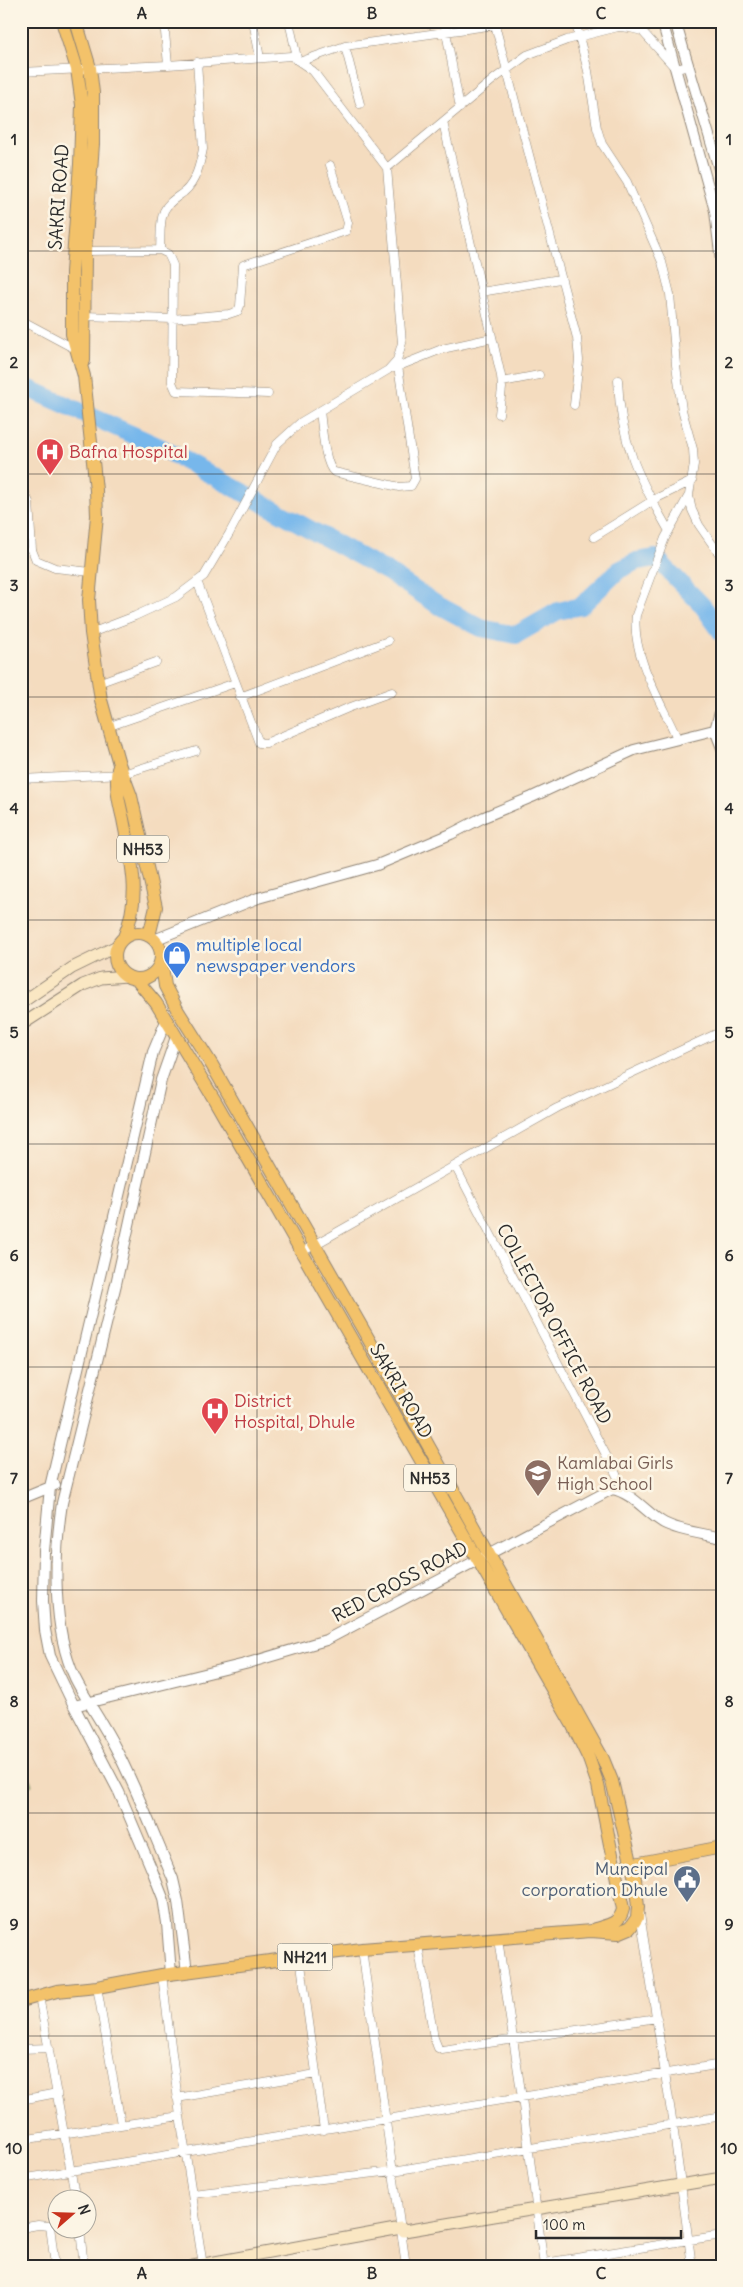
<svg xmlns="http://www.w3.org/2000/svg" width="743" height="2287" font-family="Delius,sans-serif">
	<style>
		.green { fill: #9dd07f; stroke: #647e55 }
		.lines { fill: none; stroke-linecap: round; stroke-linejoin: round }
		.river { stroke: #77b7eb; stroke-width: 18 }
		.minor-casing { stroke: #908475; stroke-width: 9 }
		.tertiary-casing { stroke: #908475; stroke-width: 12 }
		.secondary-casing { stroke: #908475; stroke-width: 13 }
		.primary-casing { stroke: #908475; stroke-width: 14 }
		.minor { stroke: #fff; stroke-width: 8 }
		.tertiary { stroke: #fff; stroke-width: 10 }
		.secondary { stroke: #fae7c3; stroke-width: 11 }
		.primary { stroke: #f3c26a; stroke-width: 12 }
		.grid { fill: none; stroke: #2b2b2b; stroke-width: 1; stroke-opacity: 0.55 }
		.labels { text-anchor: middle; stroke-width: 5; stroke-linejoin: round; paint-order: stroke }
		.shield { fill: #fcf5e5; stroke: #6a6863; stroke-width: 1 }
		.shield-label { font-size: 16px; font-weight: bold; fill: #2b2b2b }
		.street-label { font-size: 18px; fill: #2b2b2b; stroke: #fcf5e5 }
		.health-label { font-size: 18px; fill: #be3a42; stroke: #fcf5e5; text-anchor: start }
		.shop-label { font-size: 18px; fill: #366cbe; stroke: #fcf5e5; text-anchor: start }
		.education-label { font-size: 18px; fill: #785e54; stroke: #fcf5e5; text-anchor: start }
		.service-label { font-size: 18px; fill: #4e5e75; stroke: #fcf5e5; text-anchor: end }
		.neatline { fill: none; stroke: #2b2b2b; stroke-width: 2 }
		.grid-label { font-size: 16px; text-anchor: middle; font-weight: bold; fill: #2b2b2b }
	</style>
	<rect width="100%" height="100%" fill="#fcf5e5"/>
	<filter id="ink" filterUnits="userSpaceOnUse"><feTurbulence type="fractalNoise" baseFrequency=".02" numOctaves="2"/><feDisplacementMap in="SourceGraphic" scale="10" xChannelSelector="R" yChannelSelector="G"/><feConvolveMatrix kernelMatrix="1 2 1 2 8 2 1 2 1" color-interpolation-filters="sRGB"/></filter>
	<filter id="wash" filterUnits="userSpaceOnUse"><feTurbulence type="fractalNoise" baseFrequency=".0096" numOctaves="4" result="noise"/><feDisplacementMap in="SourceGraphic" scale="20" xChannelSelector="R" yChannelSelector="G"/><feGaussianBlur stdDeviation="1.12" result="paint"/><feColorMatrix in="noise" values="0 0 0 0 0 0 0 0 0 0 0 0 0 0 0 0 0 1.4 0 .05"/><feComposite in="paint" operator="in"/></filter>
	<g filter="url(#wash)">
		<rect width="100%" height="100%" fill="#f4dcbf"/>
		<path class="green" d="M21,1753L32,1785L21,1788Z"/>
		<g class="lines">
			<path class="river" d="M21,385L160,447L388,572L436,604L481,628L516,635L558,611L581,606L619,570L637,561L656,558L702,605L722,633"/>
		</g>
	</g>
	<g filter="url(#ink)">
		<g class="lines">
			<g class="minor-casing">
				<path id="minor" d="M164,21L168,65
					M253,21L260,58
					M289,21L297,58
					M444,21L460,108
					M494,21L577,338L579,360L574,405
					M575,21L588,71L597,128L602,144L627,182L662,262L670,294L676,365L682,410L693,449L694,464L689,495L692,510L699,525L722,558
					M345,46L360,104
					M302,61L345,46L495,25
					M21,72L168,65L291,56L313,71L387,168L402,343L397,360L388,370L301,422L277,444L229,534L204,576L176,597L135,616L91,633
					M443,122L501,376L502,388L499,414
					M387,168L494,79L527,55L567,40L618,27L630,28L642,31L676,69L689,66
					M160,250C161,239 159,221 164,211C168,202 176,198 184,192C196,182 200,164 203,149L197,62
					M85,251L160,250L168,254L173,265L172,382L176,391L268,394
					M481,292L560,279
					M84,316L172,319L229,314L238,311L240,306L243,265L346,231L348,223L330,165
					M21,320L77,350
					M394,368L442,349L492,338
					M618,380C620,442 639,479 669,531
					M502,382L539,375
					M320,411C322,425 324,464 334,472L399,487L411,486L415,479L398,366
					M21,484L29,502L32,550L36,560L55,568L91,572
					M594,537L655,499L692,481
					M197,581L259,743H266L348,708L392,692
					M98,683L156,662
					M240,697L388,641
					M107,727L235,683
					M677,738C661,702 631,655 636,615L665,538L689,495
					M21,779L123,774L196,751
					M455,1166L627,1495
					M302,1252L557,1108L722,1031
					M640,1914L673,2125L692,2266
					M498,1939L522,2098L544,2266
					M418,1945L434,2038L438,2048L442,2050L657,2018
					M362,1949L406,2266
					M300,1957L324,2130
					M162,1975L180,2116L203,2266
					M97,1987L121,2124
					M39,1996L76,2200
					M21,2049L49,2048
					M177,2098L316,2074
					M21,2100L57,2093
					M21,2140L180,2116
					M21,2179L722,2064
					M192,2194L393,2171L722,2116
					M21,2228L38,2225L50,2226L55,2266
					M80,2230L84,2266
					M544,2263L722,2235"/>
			</g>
			<g class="tertiary-casing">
				<path id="tertiary" d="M662,21L715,211L722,270
					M675,21L722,179
					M722,705L715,730L722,748
					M154,940L258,898L377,865L451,834L484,817L532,797L634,750L722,728
					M166,1021L153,1052L50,1487L44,1551L43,1601L45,1630L50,1656L74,1706L119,1792L152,1870L163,1898L167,1923L171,1974
					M176,1037L161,1080L116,1284L62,1503C54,1556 52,1629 75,1678C87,1702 103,1723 115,1747C137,1789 154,1835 173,1879L178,1901L187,1972
					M21,1499L55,1485
					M74,1706L245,1664L326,1640L612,1489C632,1492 647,1514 664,1523C679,1531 705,1534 722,1538"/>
			</g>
			<g class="secondary-casing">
				<path id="secondary" d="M21,1003L72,968L117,946
					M21,1025L83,985L101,978L127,976
					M193,2266L401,2228L404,2231L722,2178"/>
			</g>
			<g class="primary-casing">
				<path id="primary" d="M62,21L77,69L82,105L80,164L72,272V334L84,376L96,490L97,516L89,600L91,633L101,700L119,764L131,796L156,907L149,936
					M76,21L90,68L93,93V144L85,251L84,361
					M118,769C115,786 119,803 123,819C131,862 142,895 124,937
					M115 956a23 23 0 1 1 46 0a23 23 0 1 1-46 0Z
					M136,979L156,1003L214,1099L572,1724L589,1759L598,1785L623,1909C620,1924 608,1925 595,1929
					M624,1866L722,1847
					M21,2001L57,1991L97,1987L162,1975L362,1949L591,1931L618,1933L630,1928L637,1918L638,1907L635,1879L612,1781L603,1759L389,1375L212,1065L178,1011L165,986L161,959"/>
			</g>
			<use href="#minor" class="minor"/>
			<use href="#tertiary" class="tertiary"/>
			<use href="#secondary" class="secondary"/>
			<use href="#primary" class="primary"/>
		</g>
	</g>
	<path class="grid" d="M257,21V2266M486,21V2266M21,251H722M21,474H722M21,697H722M21,920H722M21,1144H722M21,1367H722M21,1590H722M21,1813H722M21,2036H722"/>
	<defs>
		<g id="hospital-pin" transform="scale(1.4375)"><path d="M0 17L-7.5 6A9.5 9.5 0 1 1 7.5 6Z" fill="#e0444e" stroke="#fcf5e5"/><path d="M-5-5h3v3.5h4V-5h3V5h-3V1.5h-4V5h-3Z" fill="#fff"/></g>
		<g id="shop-pin" transform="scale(1.4375)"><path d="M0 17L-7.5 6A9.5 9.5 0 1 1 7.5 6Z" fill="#3f7fe0" stroke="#fcf5e5"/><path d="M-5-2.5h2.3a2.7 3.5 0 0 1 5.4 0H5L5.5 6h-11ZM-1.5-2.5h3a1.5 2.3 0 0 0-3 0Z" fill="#fff"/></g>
		<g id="school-pin" transform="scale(1.4375)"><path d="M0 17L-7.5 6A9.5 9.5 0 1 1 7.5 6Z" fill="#8d6e63" stroke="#fcf5e5"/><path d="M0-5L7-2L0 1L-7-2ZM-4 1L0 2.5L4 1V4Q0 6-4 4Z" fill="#fff"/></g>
		<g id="civic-pin" transform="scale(1.4375)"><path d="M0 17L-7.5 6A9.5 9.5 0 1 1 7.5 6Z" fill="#5c6f8a" stroke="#fcf5e5"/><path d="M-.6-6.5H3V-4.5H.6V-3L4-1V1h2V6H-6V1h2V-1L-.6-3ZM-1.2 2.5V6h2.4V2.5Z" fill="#fff"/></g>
	</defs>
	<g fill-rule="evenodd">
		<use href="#hospital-pin" x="50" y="452"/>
		<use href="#shop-pin" x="177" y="955"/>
		<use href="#hospital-pin" x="215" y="1411"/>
		<use href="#school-pin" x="538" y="1473"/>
		<use href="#civic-pin" x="687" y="1879"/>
	</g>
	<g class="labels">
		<g class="shield">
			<rect x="117" y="835.5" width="52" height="27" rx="4"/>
			<rect x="404" y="1464.5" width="52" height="27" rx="4"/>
			<rect x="277.5" y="1943.5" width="55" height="27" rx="4"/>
		</g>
		<g class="shield-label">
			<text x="143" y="855">NH53</text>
			<text x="430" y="1484">NH53</text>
			<text x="305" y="1963">NH211</text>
		</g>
		<g class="street-label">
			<text transform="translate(59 197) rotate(-86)" y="6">SAKRI ROAD</text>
			<text transform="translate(554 1324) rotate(62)" y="6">COLLECTOR OFFICE ROAD</text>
			<text transform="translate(401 1391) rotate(60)" y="6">SAKRI ROAD</text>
			<text transform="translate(400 1582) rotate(-28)" y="6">RED CROSS ROAD</text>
		</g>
		<g class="health-label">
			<text x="69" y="458">Bafna Hospital</text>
			<text x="234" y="1407">District<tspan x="234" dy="21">Hospital, Dhule</tspan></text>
		</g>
		<g class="shop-label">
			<text x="196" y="951">multiple local<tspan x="196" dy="21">newspaper vendors</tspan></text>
		</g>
		<g class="education-label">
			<text x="557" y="1469">Kamlabai Girls<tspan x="557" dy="21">High School</tspan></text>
		</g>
		<g class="service-label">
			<text x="668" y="1875">Muncipal<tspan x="668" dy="21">corporation Dhule</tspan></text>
		</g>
	</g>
	<rect width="743" height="2287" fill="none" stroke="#fcf5e5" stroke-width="55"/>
	<g transform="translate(72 2214) rotate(70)"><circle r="24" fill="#fcf5e5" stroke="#a8a49b"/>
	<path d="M0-4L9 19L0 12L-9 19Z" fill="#c8321e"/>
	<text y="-8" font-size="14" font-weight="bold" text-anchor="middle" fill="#2b2b2b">N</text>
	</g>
	<path d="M536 2230v8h145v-8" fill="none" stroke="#2b2b2b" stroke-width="2.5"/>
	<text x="543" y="2230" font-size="15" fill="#2b2b2b" stroke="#fcf5e5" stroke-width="4" paint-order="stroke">100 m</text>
	<rect x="28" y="28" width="688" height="2232" class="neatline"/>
	<g class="grid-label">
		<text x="142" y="19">A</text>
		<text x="372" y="19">B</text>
		<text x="601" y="19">C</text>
		<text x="14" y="145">1</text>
		<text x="729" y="145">1</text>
		<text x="14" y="368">2</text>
		<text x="729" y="368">2</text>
		<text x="14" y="591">3</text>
		<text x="729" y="591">3</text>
		<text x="14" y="814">4</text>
		<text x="729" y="814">4</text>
		<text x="14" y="1038">5</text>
		<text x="729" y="1038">5</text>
		<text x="14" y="1261">6</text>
		<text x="729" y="1261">6</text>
		<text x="14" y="1484">7</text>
		<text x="729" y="1484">7</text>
		<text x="14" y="1707">8</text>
		<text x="729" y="1707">8</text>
		<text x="14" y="1930">9</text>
		<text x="729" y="1930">9</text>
		<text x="14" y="2154">10</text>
		<text x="729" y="2154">10</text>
		<text x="142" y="2279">A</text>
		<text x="372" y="2279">B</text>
		<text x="601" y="2279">C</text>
	</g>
</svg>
